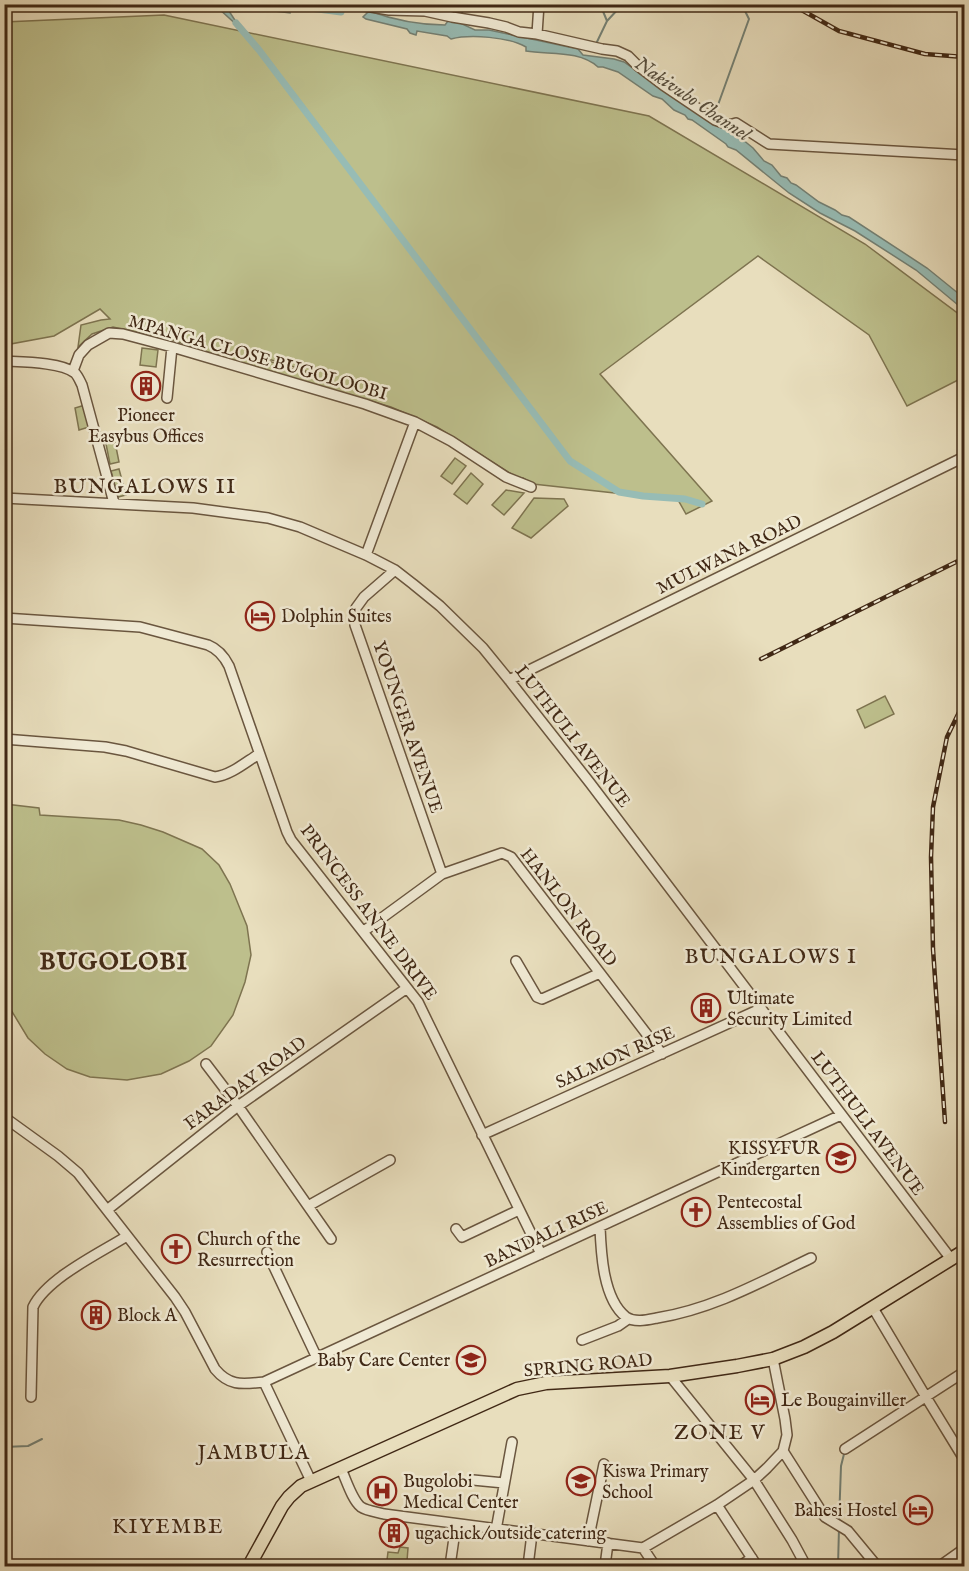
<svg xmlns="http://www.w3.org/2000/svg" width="969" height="1571" font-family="'IM FELL English',serif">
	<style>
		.green { fill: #bdbf8c; stroke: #7e7450; stroke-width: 1.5; fill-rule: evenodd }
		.water { fill: #97bcb5; stroke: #748175; stroke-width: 1.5 }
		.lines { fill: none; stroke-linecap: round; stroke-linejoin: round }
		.stream { stroke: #748175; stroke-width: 2 }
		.canal { stroke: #97bcb5; stroke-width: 7 }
		.minor-casing { stroke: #6a563f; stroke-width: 12 }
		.major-casing { stroke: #402815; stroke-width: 15 }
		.minor { stroke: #f0ead4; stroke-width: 9 }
		.major { stroke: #e8debd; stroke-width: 12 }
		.rail-casing { stroke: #402815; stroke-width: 4.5 }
		.rail { stroke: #f0ead4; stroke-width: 2; stroke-dasharray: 7; stroke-linecap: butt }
		.labels { text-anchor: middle; stroke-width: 5; stroke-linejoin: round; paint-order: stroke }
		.street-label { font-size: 18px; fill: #402815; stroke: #f0ead4 }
		.poi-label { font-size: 18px; fill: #402815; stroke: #f0ead4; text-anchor: start }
		.water-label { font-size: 20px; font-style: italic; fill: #564d3d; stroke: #f0ead4 }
		.quarter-label { font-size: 21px; letter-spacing: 1.5px; fill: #402815; stroke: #f0ead4 }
		.district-label { font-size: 24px; font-weight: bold; letter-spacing: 1.5px; fill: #402815; stroke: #f0ead4 }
	</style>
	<rect width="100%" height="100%" fill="#e8debd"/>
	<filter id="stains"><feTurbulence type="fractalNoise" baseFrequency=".00333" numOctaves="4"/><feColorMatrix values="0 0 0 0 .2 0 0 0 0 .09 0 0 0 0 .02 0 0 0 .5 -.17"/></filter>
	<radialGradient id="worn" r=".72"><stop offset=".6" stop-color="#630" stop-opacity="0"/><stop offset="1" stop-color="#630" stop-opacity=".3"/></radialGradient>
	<path class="green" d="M164,15L649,116L865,244L964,318V377L907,406L869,335L758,256L600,374L712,501L686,514L678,500L533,484L523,478L516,477L437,427L391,407L243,364L173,340L113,327L92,334L78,347L81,325L101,320L110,319L100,309L54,336L5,345L4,22ZM252,355L283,363L314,374L291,369Z
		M142,348L158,350L156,367L140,365Z
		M85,405L89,427L79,430L75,408Z
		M114,437L119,462L110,464L105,439Z
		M455,458L466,466L452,484L441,476Z
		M119,469L126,495L118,497L111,471Z
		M471,473L483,484L467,504L454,494Z
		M506,490L524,493L504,515L492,505Z
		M534,498L564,499L568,506L531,538L512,528Z
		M885,696L894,714L865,728L857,710Z
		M5,804L39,808L40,815L119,820L141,825L163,832L202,849L219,865L230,884L247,926L251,955L245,982L233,1015L211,1046L189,1061L161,1074L127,1080L90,1077L67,1069L45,1054L28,1038L5,1000Z
		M400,1547L408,1548L407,1561L387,1560L388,1552L398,1553Z"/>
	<path class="water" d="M4,5L5,4L42,5L36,8L5,11Z
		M194,5H290V13L234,6L227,8L240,28L218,8Z
		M369,11C394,20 419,25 445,25L448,21H456L475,30H489L578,49L583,55L614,59L624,62L687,106L724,125L727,130L732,131L753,148L764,161L772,165L781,176L787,178L791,183L796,185L819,202L835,210L842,215L849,217L927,268L964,298V310L916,270L855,231L820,213L789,193L736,150L728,147L726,144L692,120L688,119L685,115L674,110L662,99L653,96L618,72L603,67H598C579,50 549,55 526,51V47C509,37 470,34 451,39L447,36L417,31L416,35L410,33L407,29L366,19L363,17Z"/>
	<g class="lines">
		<path class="stream" d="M316,4V9
			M444,11L446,4
			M461,16L465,4
			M607,21L620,7
			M595,46L607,21L600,4
			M714,116L749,19L743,7L744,4
			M4,1447L28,1446L42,1439
			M839,1522L841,1466L844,1454
			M838,1566L839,1528"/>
		<path class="canal" d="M280,4L341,12
			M236,23L259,50L570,461L619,492L643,496L685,499L702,504"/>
		<g class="minor-casing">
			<path id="minor" d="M964,4V6
				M359,5L389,10L425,11L452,17L489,23L506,27L519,32L537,34L602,49L617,51L628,56L638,66L663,85L715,120L729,125L736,123L769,144L964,155
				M537,34L539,4
				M4,361C22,362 61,362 75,373C78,376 80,381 82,385L114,503
				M73,371L79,355L88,345L109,333L123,334L172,347L365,404L415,422L451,441L506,477L531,487
				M167,398L172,347
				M4,498L193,508L268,518L300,527L366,555L395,570L413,584L440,606L483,648L509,680L590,783L951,1259
				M366,555L415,422
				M395,570L364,597L356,608L355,625L442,874
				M4,618L140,627L208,645C218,649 224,656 229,666L287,832L291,840L418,1002L541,1254
				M509,680L964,457
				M4,739L105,747L126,751L215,777C231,775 246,762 259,754
				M364,931L442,874L502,853L511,857L662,1054
				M516,961L537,997L542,999L600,973
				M206,1064L238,1106L331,1239
				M4,1117L58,1156L78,1173L175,1297L185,1312L215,1369C230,1387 243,1384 264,1382L311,1481
				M482,1135L760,1009
				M308,1206L390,1160
				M107,1210L238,1106L407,988
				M600,1227C601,1253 603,1299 626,1317C635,1323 647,1320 657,1318C713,1309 761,1282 811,1258
				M456,1229L462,1237L519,1210
				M267,1252L317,1358
				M873,1308L926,1397L964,1459
				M582,1340L618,1326L628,1319
				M670,1376L754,1480L792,1540L806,1566
				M264,1382L841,1115
				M31,1397L33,1307C47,1278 100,1253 127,1236
				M845,1449L964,1372
				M783,1451L825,1517L848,1531L877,1566
				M341,1469C346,1479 352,1500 361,1507C367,1511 377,1512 384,1514L643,1548L717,1505L754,1480L767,1468L783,1451L787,1435L785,1419L773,1359
				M473,1480L504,1483
				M717,1505L757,1566
				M496,1530L512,1442
				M588,1541L604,1464
				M643,1548L655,1566
				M450,1566L456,1524
				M528,1566L532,1534
				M605,1566L608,1543
				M740,1566L752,1558
				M940,1566L964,1549"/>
		</g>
		<g class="major-casing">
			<path id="major" d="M249,1566L282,1506L289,1497L301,1486L517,1389L546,1383L670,1376L737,1366L773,1359L804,1347L833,1332L964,1251"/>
		</g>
		<use href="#minor" class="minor"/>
		<use href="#major" class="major"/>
		<g class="rail-casing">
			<path id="rail" d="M791,4L839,31L925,54L964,57
				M761,659L964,558
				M945,1122L933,949L931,857L933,807L947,737L964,702"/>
		</g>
		<use href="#rail" class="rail"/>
	</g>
	<defs>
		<g id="building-ring" transform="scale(1.5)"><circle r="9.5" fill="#f0ead4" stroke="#8f2418" stroke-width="1.5"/><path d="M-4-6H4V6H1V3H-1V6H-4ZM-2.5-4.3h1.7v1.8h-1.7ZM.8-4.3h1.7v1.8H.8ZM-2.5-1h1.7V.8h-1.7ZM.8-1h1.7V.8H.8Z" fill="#8f2418"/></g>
		<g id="hotel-ring" transform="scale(1.5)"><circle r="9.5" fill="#f0ead4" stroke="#8f2418" stroke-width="1.5"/><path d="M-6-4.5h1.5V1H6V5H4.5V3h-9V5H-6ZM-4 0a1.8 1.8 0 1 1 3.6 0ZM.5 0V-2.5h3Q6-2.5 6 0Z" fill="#8f2418"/></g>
		<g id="school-ring" transform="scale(1.5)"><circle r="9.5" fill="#f0ead4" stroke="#8f2418" stroke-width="1.5"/><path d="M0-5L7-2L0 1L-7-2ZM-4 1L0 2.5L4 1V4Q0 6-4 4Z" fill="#8f2418"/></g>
		<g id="church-ring" transform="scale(1.5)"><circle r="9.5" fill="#f0ead4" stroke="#8f2418" stroke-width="1.5"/><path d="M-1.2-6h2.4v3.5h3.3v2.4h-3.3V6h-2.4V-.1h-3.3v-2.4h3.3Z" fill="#8f2418"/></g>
		<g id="hospital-ring" transform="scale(1.5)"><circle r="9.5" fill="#f0ead4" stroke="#8f2418" stroke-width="1.5"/><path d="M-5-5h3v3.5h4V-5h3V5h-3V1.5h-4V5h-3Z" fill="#8f2418"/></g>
	</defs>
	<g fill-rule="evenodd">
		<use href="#building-ring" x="146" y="386"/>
		<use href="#hotel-ring" x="260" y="616"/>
		<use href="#building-ring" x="706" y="1008"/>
		<use href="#school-ring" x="841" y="1158"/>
		<use href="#church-ring" x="696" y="1212"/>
		<use href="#church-ring" x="176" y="1249"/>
		<use href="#building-ring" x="96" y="1315"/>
		<use href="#school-ring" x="471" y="1360"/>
		<use href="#hotel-ring" x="760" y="1400"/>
		<use href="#school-ring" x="581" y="1481"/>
		<use href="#hospital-ring" x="382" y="1491"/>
		<use href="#hotel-ring" x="918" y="1510"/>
		<use href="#building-ring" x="394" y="1533"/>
	</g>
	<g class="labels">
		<g class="street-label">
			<text transform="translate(258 357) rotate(16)" y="6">MPANGA CLOSE BUGOLOOBI</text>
			<text transform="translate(729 554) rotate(-26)" y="6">MULWANA ROAD</text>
			<text transform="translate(408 727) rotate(71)" y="6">YOUNGER AVENUE</text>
			<text transform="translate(573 736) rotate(52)" y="6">LUTHULI AVENUE</text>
			<text transform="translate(569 907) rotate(52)" y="6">HANLON ROAD</text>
			<text transform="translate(369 912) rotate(53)" y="6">PRINCESS ANNE DRIVE</text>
			<text transform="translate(615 1057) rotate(-24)" y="6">SALMON RISE</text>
			<text transform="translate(245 1083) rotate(-36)" y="6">FARADAY ROAD</text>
			<text transform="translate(868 1123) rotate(53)" y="6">LUTHULI AVENUE</text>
			<text transform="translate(546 1234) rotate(-25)" y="6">BANDALI RISE</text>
			<text transform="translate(588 1365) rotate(-5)" y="6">SPRING ROAD</text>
		</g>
		<g class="poi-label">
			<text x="146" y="421" text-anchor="middle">Pioneer<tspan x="146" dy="21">Easybus Offices</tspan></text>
			<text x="281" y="622">Dolphin Suites</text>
			<text x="727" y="1004">Ultimate<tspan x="727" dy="21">Security Limited</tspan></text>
			<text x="820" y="1154" text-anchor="end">KISSYFUR<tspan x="820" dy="21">Kindergarten</tspan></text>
			<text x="717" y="1208">Pentecostal<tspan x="717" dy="21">Assemblies of God</tspan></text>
			<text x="197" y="1245">Church of the<tspan x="197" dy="21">Resurrection</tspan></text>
			<text x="117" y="1321">Block A</text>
			<text x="450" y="1366" text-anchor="end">Baby Care Center</text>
			<text x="781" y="1406">Le Bougainviller</text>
			<text x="602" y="1477">Kiswa Primary<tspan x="602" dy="21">School</tspan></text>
			<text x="403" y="1487">Bugolobi<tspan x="403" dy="21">Medical Center</tspan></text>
			<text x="897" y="1516" text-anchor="end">Bahesi Hostel</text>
			<text x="415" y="1539">ugachick/outside catering</text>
		</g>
		<g class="water-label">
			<text transform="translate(693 98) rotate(34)" y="7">Nakivubo Channel</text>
		</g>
		<g class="quarter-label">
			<text x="145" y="493">BUNGALOWS II</text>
			<text x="771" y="963">BUNGALOWS I</text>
			<text x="720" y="1439">ZONE V</text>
			<text x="254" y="1459">JAMBULA</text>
			<text x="168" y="1533">KIYEMBE</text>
		</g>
		<g class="district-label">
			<text x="114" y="969">BUGOLOBI</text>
		</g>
	</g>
	<rect width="969" height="1571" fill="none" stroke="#e8debd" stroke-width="24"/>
	<rect x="6" y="6" width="957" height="1559" fill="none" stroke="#402815" stroke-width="3"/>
	<rect x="12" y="12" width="945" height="1547" fill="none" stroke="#402815" stroke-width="1.5"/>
	<rect width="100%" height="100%" filter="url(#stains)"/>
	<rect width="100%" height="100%" fill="url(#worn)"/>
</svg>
